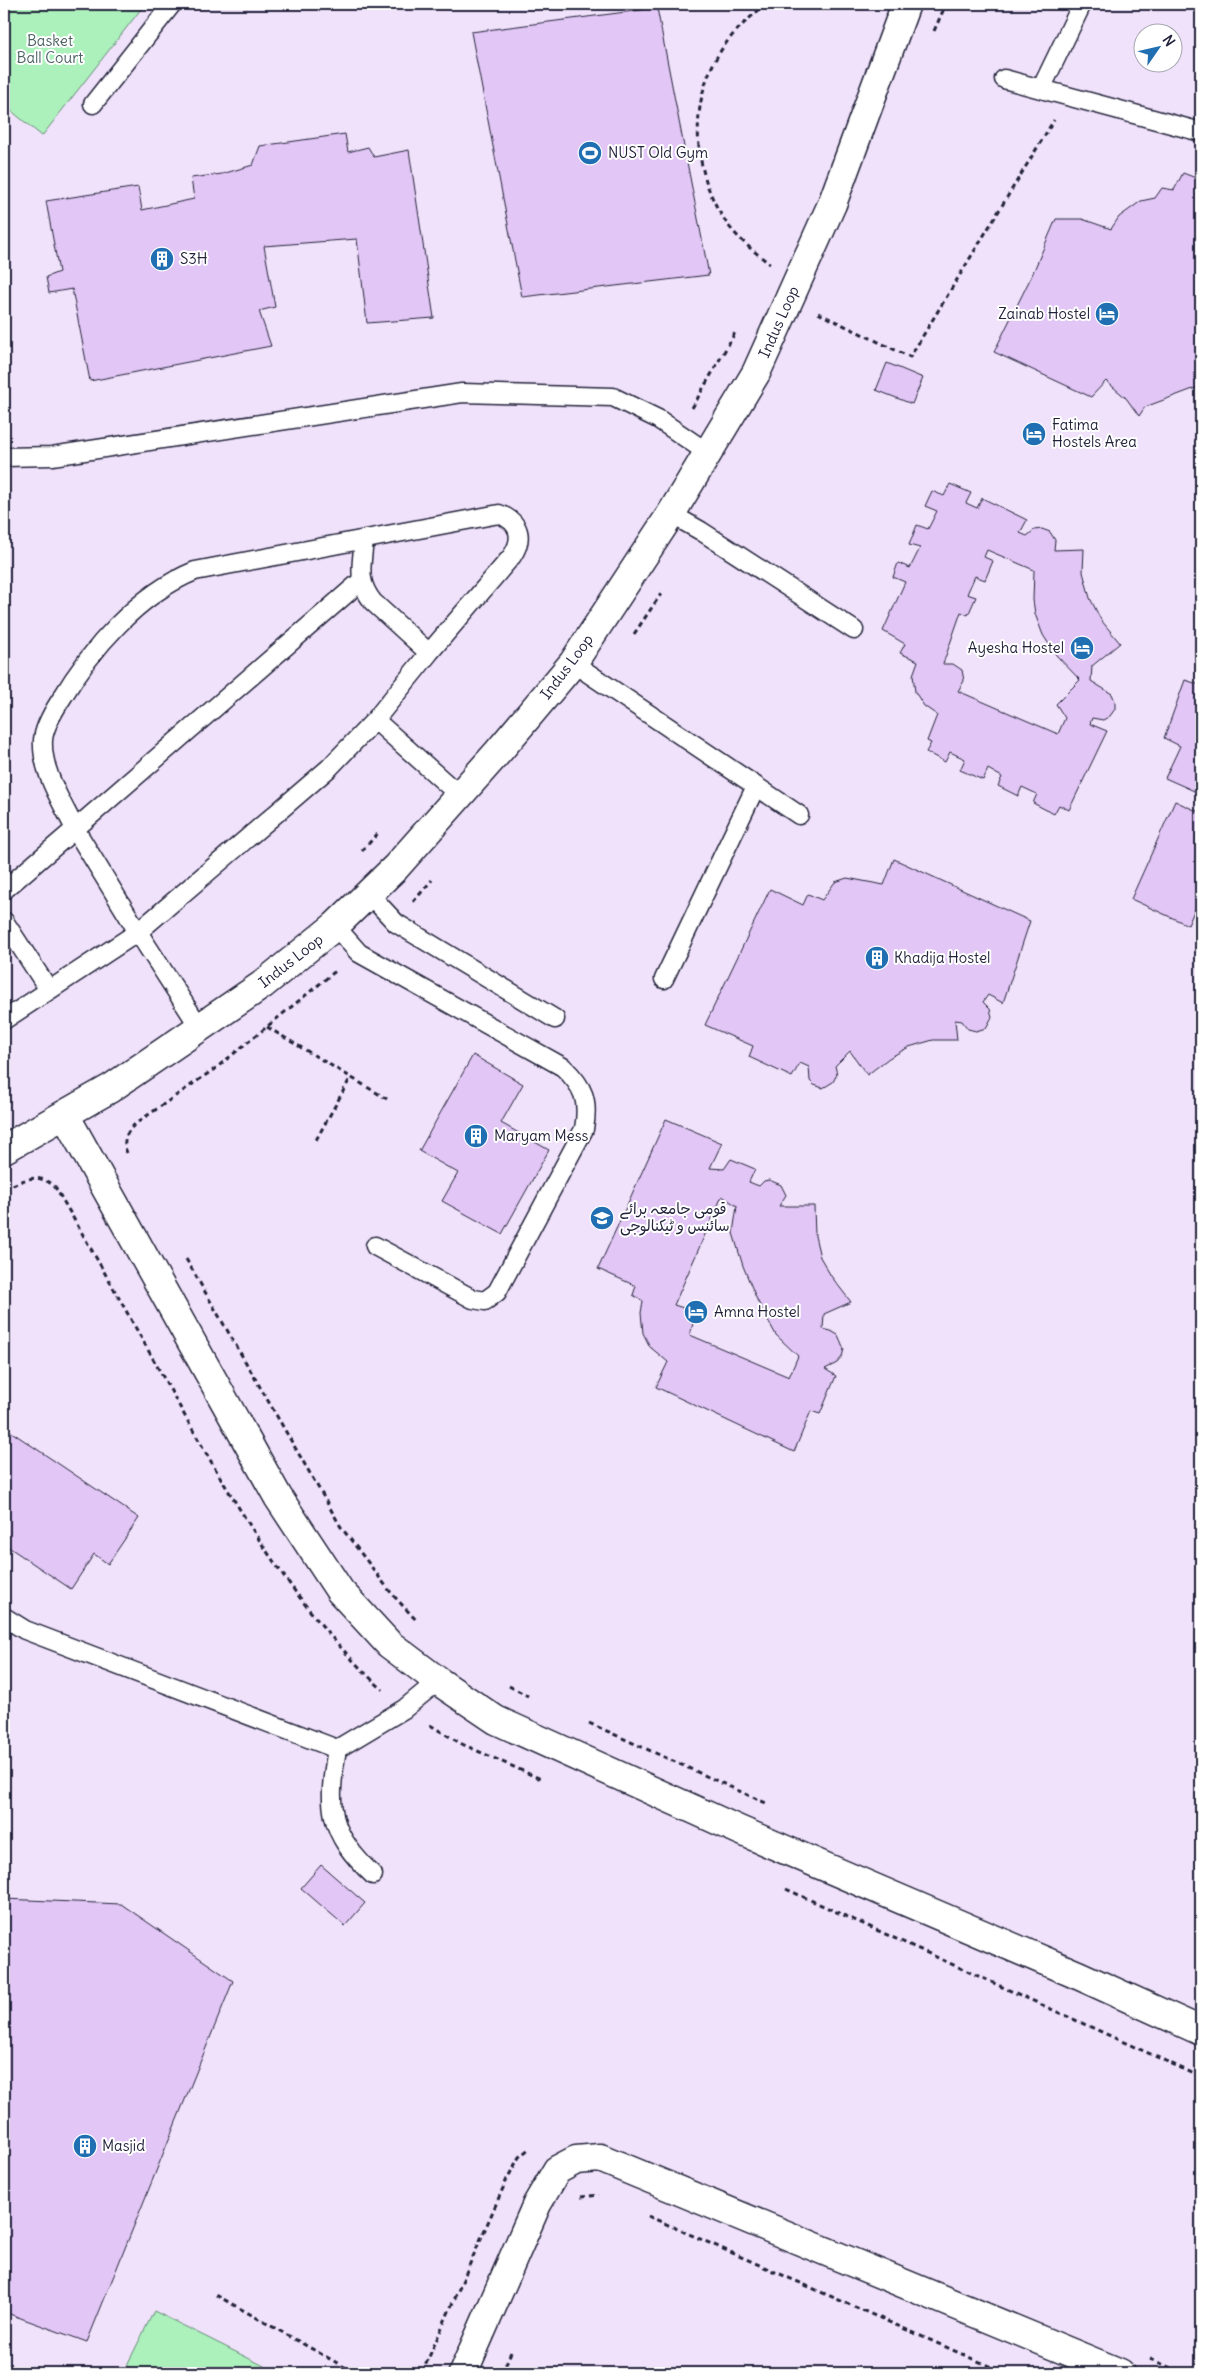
<svg xmlns="http://www.w3.org/2000/svg" width="1205" height="2377" font-family="Delius,'Playpen Sans Arabic',sans-serif">
	<style>
		.built { fill: #f0e2fa; fill-rule: evenodd }
		.green { fill: #acf0bb; stroke: #67897b }
		.building { fill: #e2c6f5; stroke: #22223b; fill-rule: evenodd }
		.lines { fill: none; stroke-linecap: round; stroke-linejoin: round }
		.lane-casing { stroke: #22223b; stroke-width: 21 }
		.street-casing { stroke: #22223b; stroke-width: 31 }
		.path { stroke: #22223b; stroke-width: 3; stroke-dasharray: 5 4; stroke-linecap: butt }
		.lane { stroke: #fff; stroke-width: 18 }
		.street { stroke: #fff; stroke-width: 28 }
		.labels { text-anchor: middle; stroke-width: 4; stroke-linejoin: round; paint-order: stroke }
		.park-label { font-size: 15px; fill: #4b6061; stroke: #fff }
		.poi-label { font-size: 15px; fill: #22223b; stroke: #fff; text-anchor: start }
		.street-label { font-size: 15px; fill: #22223b; stroke: #fff }
	</style>
	<rect width="100%" height="100%" fill="#f6eefc"/>
	<filter id="ink" filterUnits="userSpaceOnUse"><feTurbulence type="fractalNoise" baseFrequency=".02" numOctaves="2"/><feDisplacementMap in="SourceGraphic" scale="10" xChannelSelector="R" yChannelSelector="G"/><feConvolveMatrix kernelMatrix="1 2 1 2 8 2 1 2 1" color-interpolation-filters="sRGB"/></filter>
	<g filter="url(#ink)">
		<path class="built" d="M4,4H1201V2373H4ZM1142,32H1172V62H1142Z"/>
		<path class="green" d="M4,4H145L42,136L4,105Z
			M154,2311L278,2373H123Z"/>
		<path class="building" d="M657,8L709,275L522,297L471,32Z
			M345,134L348,152L368,147L374,157L409,150L434,318L367,323L357,239L264,246L275,307L259,311L271,346L90,381L72,289L49,293L46,277L59,272L46,201L138,187L142,210L194,199L191,178L222,174L253,165L260,146Z
			M1183,173L1201,180V386L1145,407L1139,416L1126,398L1106,381L1091,397L994,352L1032,275L1056,219H1082L1111,229L1119,217L1141,201L1155,198L1162,188L1174,190Z
			M887,363L923,378L912,404L876,390Z
			M950,484L971,493L966,503L977,508L982,498L1027,520L1020,533L1027,536L1034,530L1042,529L1050,532L1055,540L1054,550L1084,549L1083,572L1090,598L1101,620L1120,643L1092,666L1091,681L1112,694L1115,701V709L1110,716L1103,720L1092,718L1090,724L1107,731L1069,810L1059,805L1054,814L1033,803L1037,794L1022,787L1018,796L998,786L1002,777L988,769L983,780L960,770L965,759L950,752L945,762L926,752L931,743L927,741L937,715L924,706L915,692L913,675L918,661L900,653L905,644L883,631L905,582L893,577L898,563L910,568L920,548L909,545L917,525L928,529L937,511L925,506L932,491L944,496ZM987,550L1034,570L1033,600L1035,614L1043,635L1056,655L1080,680L1056,704L1065,718L1058,734L958,691L964,681L962,670L953,664H943L961,612L968,615L976,597L967,594L975,576L985,580L993,561L984,557Z
			M1185,680L1201,685V794L1165,778L1180,746L1164,738Z
			M1175,801L1201,813V895L1188,925L1131,899Z
			M894,859L1030,921L1003,1003L988,995L983,1002L990,1009L992,1017L986,1028L976,1031L968,1029L962,1021L955,1020L957,1040H933L909,1047L889,1058L867,1075L850,1051L835,1066L837,1074L833,1082L823,1088L814,1085L810,1081L809,1067L800,1063L792,1077L749,1057L753,1046L705,1025L770,889L803,905L808,894L822,900L835,882L847,878L884,885Z
			M473,1055L523,1084L501,1123L549,1150L502,1234L442,1201L458,1173L419,1151Z
			M666,1119L722,1143L710,1168L724,1169L731,1159L755,1169L749,1182L759,1186L764,1181L769,1180L781,1185L786,1195L779,1206H814L815,1236L820,1257L831,1276L851,1302L824,1314L823,1329L831,1331L838,1335L844,1349L842,1357L837,1363L825,1369L836,1376L820,1414L811,1411L794,1452L656,1387L668,1362L650,1347L643,1333L641,1313L643,1301L633,1295L636,1286L598,1269ZM722,1196L737,1206L733,1233L743,1266L757,1300L776,1335L798,1356L789,1377L690,1335L696,1312L674,1305Z
			M4,1427L139,1518L108,1564L94,1554L71,1589L4,1544Z
			M321,1865L365,1903L345,1926L301,1888Z
			M4,1899L121,1904L233,1981L87,2342L4,2312Z"/>
		<g class="lines">
			<g class="lane-casing">
				<path id="lane" d="M1004,79L1201,132
					M1041,89L1082,4
					M93,104L172,4
					M4,457L52,456L462,393L613,397L658,419L708,453
					M671,514L701,531L854,630
					M364,539C362,566 356,580 373,602L429,653
					M573,663L799,815
					M375,720L459,795
					M4,890L75,829C62,802 41,771 43,740C44,727 53,712 60,701C91,649 138,594 195,571L499,514C520,522 524,538 512,556L429,653L375,720L329,768L138,932L4,1020
					M370,895L396,923L555,1019
					M4,921L49,990
					M335,926L359,953L563,1067C584,1087 589,1100 584,1129L497,1292L485,1301L473,1299L375,1246
					M664,979L756,786
					M200,1028L138,932L75,829L361,581
					M4,1617L25,1630L337,1749
					M373,1875C328,1833 327,1807 337,1749L404,1709L438,1681"/>
			</g>
			<g class="street-casing">
				<path id="street" d="M65,1115L278,1497L340,1591L389,1644L438,1681L496,1720L739,1830L1080,1976L1201,2031
					M4,1149L111,1088L262,985L335,926L396,867L498,752L573,663L671,514L756,373L832,204L906,4
					M463,2373L537,2204L557,2170L576,2160L600,2158L1120,2373"/>
			</g>
			<path class="path" d="M767,4C751,16 736,29 724,46C689,95 691,166 722,216C734,236 752,250 770,264
				M934,31L946,4
				M818,313L910,357L1054,120
				M692,408L736,331
				M634,634L661,594
				M362,851L380,831
				M413,902L432,880
				M267,1027L387,1099
				M316,1140L351,1077
				M127,1153C122,1141 126,1133 135,1124L216,1068L338,969
				M4,1189C24,1180 37,1171 55,1187C100,1263 143,1341 186,1418C242,1516 299,1613 383,1690
				M186,1259L341,1527L392,1594L417,1621
				M509,1686L528,1696
				M589,1723L768,1804
				M430,1725L462,1744L543,1780
				M786,1889L1201,2077
				M581,2197L599,2195
				M648,2216L1005,2373
				M216,2295L355,2373
				M1150,2359L1184,2373
				M422,2373L507,2179L519,2157L530,2148
				M502,2373L511,2352"/>
			<use href="#lane" class="lane"/>
			<use href="#street" class="street"/>
		</g>
	</g>
	<defs>
		<g id="stadium-disc" transform="scale(1.25)"><circle r="9.5" fill="#1f6fb2" stroke="#fff"/><path d="M0-5a6.5 5 0 1 0 0 10a6.5 5 0 1 0 0-10ZM-3.5-1.8h7v3.6h-7Z" fill="#fff"/></g>
		<g id="building-disc" transform="scale(1.25)"><circle r="9.5" fill="#1f6fb2" stroke="#fff"/><path d="M-4-6H4V6H1V3H-1V6H-4ZM-2.5-4.3h1.7v1.8h-1.7ZM.8-4.3h1.7v1.8H.8ZM-2.5-1h1.7V.8h-1.7ZM.8-1h1.7V.8H.8Z" fill="#fff"/></g>
		<g id="hotel-disc" transform="scale(1.25)"><circle r="9.5" fill="#1f6fb2" stroke="#fff"/><path d="M-6-4.5h1.5V1H6V5H4.5V3h-9V5H-6ZM-4 0a1.8 1.8 0 1 1 3.6 0ZM.5 0V-2.5h3Q6-2.5 6 0Z" fill="#fff"/></g>
		<g id="university-disc" transform="scale(1.25)"><circle r="9.5" fill="#1f6fb2" stroke="#fff"/><path d="M0-5L7-2L0 1L-7-2ZM-4 1L0 2.5L4 1V4Q0 6-4 4Z" fill="#fff"/></g>
	</defs>
	<g fill-rule="evenodd">
		<use href="#stadium-disc" x="590" y="153"/>
		<use href="#building-disc" x="162" y="259"/>
		<use href="#hotel-disc" x="1107" y="314"/>
		<use href="#hotel-disc" x="1034" y="434"/>
		<use href="#hotel-disc" x="1082" y="648"/>
		<use href="#building-disc" x="877" y="958"/>
		<use href="#building-disc" x="476" y="1136"/>
		<use href="#university-disc" x="602" y="1218"/>
		<use href="#hotel-disc" x="696" y="1312"/>
		<use href="#building-disc" x="85" y="2146"/>
	</g>
	<g class="labels">
		<g class="park-label">
			<text x="50" y="46">Basket<tspan x="50" dy="17">Ball Court</tspan></text>
		</g>
		<g class="poi-label">
			<text x="608" y="158">NUST Old Gym</text>
			<text x="180" y="264">S3H</text>
			<text x="1090" y="319" text-anchor="end">Zainab Hostel</text>
			<text x="1052" y="430">Fatima<tspan x="1052" dy="17">Hostels Area</tspan></text>
			<text x="1064" y="653" text-anchor="end">Ayesha Hostel</text>
			<text x="894" y="963">Khadija Hostel</text>
			<text x="494" y="1141">Maryam Mess</text>
			<text x="620" y="1214">قومی جامعہ برائے<tspan x="620" dy="17">سائنس و ٹیکنالوجی</tspan></text>
			<text x="714" y="1317">Amna Hostel</text>
			<text x="102" y="2151">Masjid</text>
		</g>
		<g class="street-label">
			<text transform="translate(779 322) rotate(-66)" y="5">Indus Loop</text>
			<text transform="translate(567 667) rotate(-53)" y="5">Indus Loop</text>
			<text transform="translate(291 961) rotate(-38)" y="5">Indus Loop</text>
		</g>
	</g>
	<rect width="1205" height="2377" fill="none" stroke="#fff" stroke-width="20"/>
	<rect x="10" y="10" width="1185" height="2357" fill="none" stroke="#22223b" stroke-width="2" filter="url(#ink)"/>
	<g transform="translate(1158 48) rotate(56)"><circle r="24" fill="#ffffff" stroke="#a7a7b1"/>
	<path d="M0-4L9 19L0 12L-9 19Z" fill="#1f6fb2"/>
	<text y="-8" font-size="14" font-weight="bold" text-anchor="middle" fill="#22223b">N</text>
	</g>
</svg>
